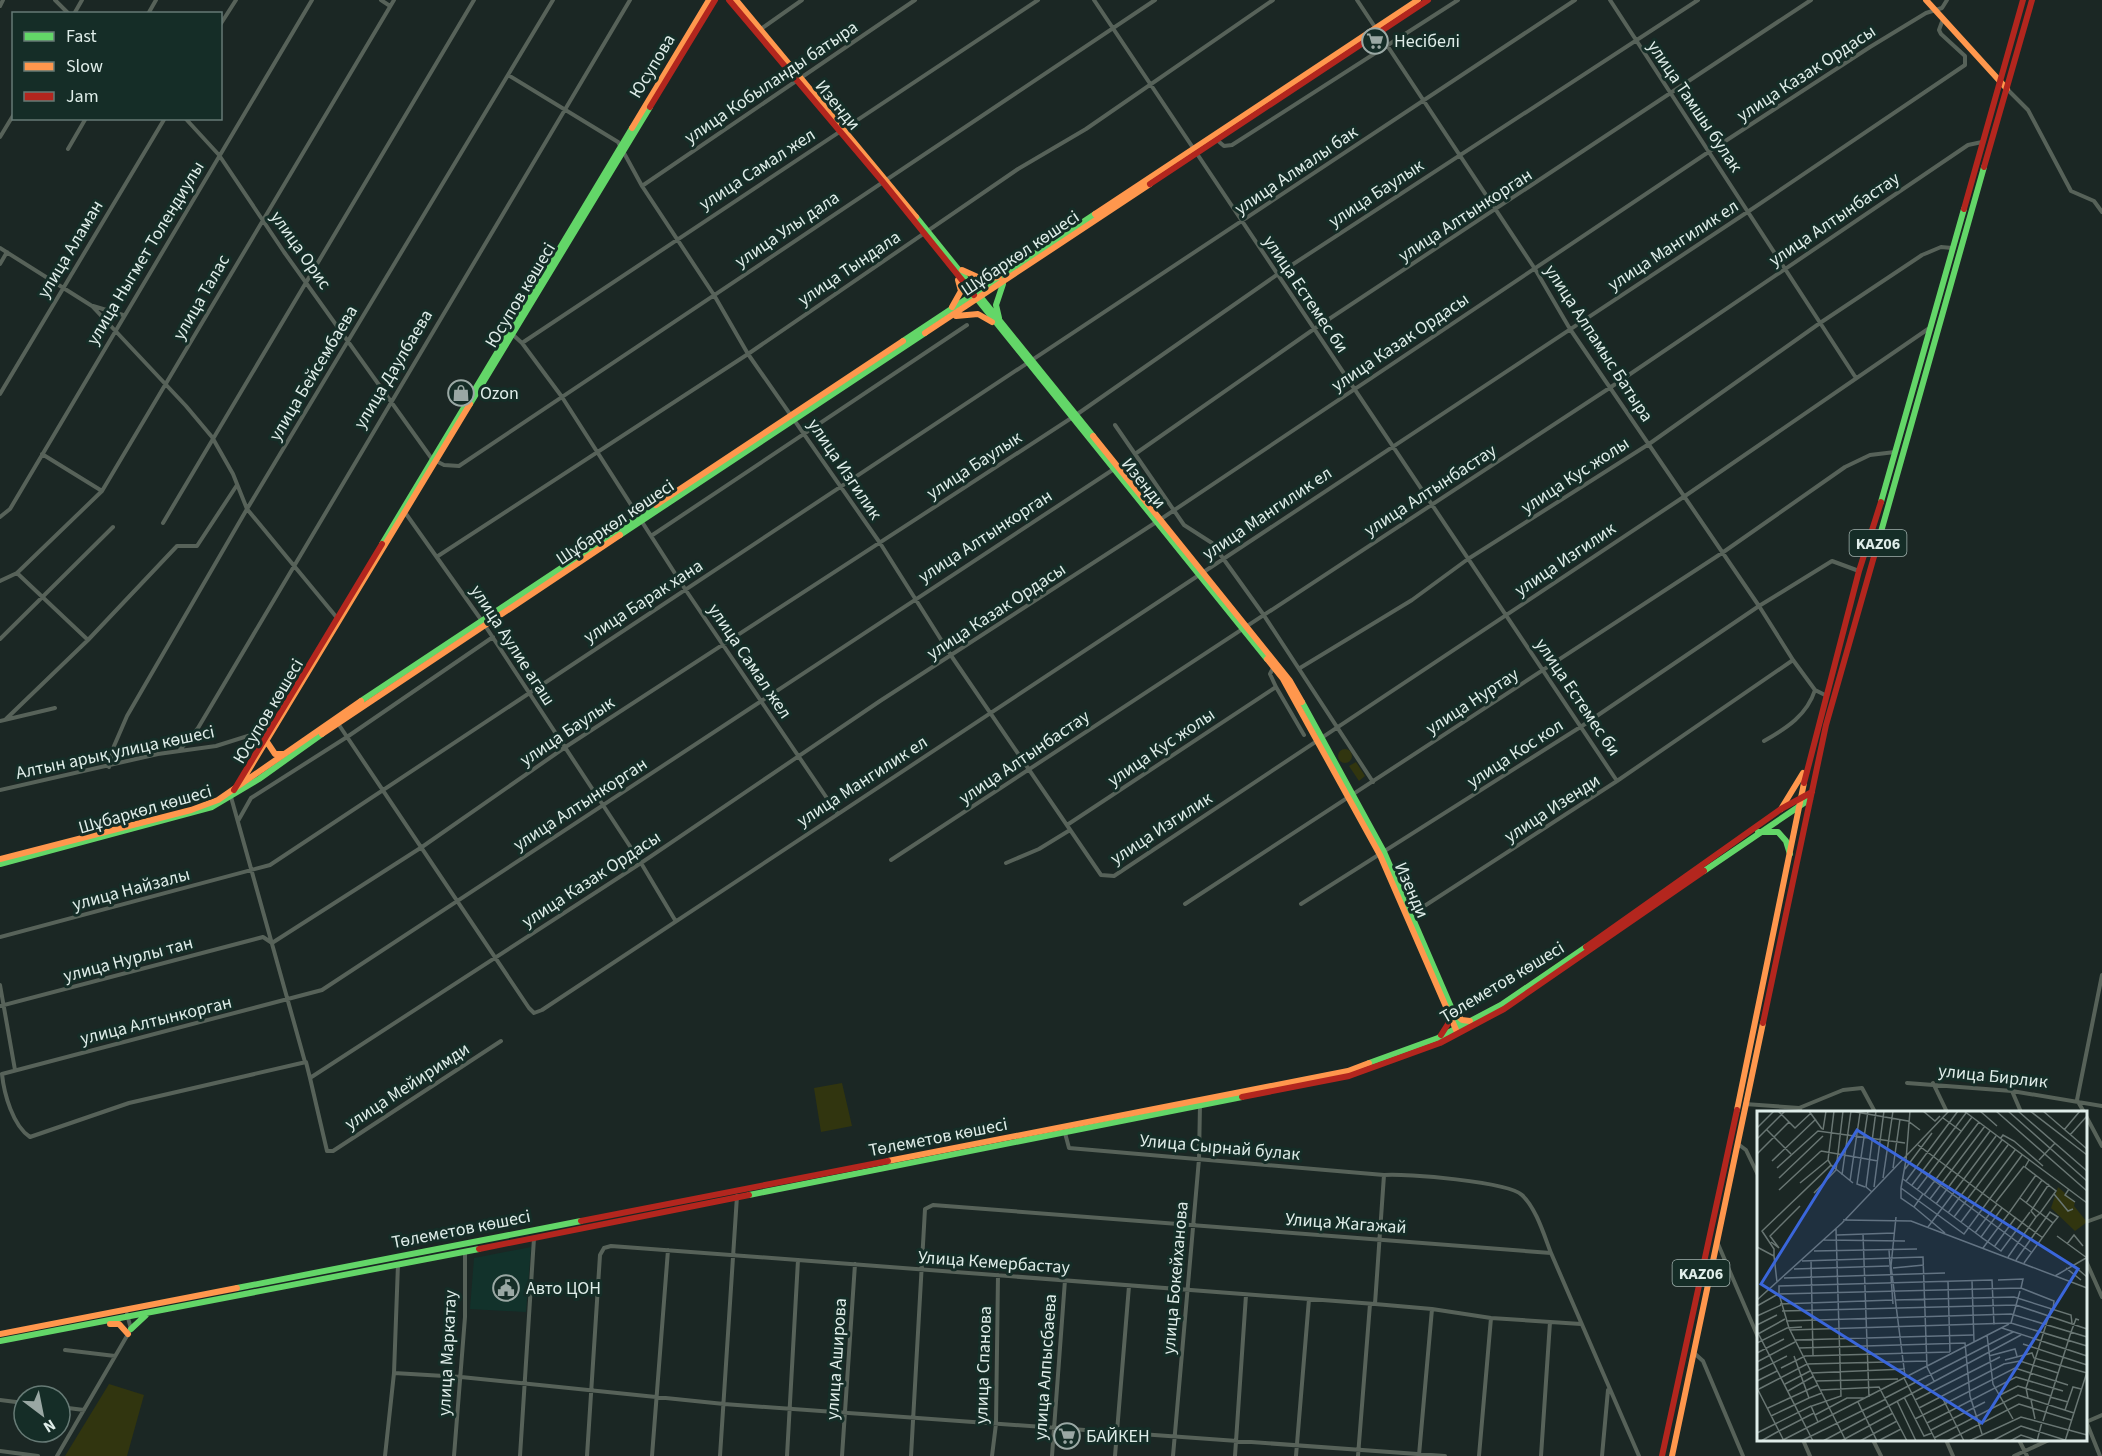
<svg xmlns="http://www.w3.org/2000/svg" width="2102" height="1456" font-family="'Source Sans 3',sans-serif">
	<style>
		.built { fill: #12322b }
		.green { fill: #31350f }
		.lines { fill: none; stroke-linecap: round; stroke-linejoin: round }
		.street { stroke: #576259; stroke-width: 4 }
		.fast { stroke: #63d668; stroke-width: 6 }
		.slow { stroke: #ff974d; stroke-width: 6 }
		.jam { stroke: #b3261e; stroke-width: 6 }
		.labels { text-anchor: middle; stroke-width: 6; stroke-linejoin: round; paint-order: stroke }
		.shield { fill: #152d27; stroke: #a2b3af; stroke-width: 1.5 }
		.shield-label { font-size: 16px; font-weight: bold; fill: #dfede9 }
		.poi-label { font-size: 18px; fill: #dfede9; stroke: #152d27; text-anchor: start }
		.street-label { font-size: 18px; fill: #dfede9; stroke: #152d27 }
		.inset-road { fill: none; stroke: #697673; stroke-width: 1.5 }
		.view { fill: #3a66db; fill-opacity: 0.15; stroke: #3a66db; stroke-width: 3 }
		.inset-edge { fill: none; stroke: #dfede9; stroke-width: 3 }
	</style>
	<rect width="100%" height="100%" fill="#1b2724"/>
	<path class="built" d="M531,1247L526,1312L470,1309L474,1258Z"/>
	<path class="green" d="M1338 756a7 7 0 1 1 14 0a7 7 0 1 1-14 0Z
		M1356,762L1365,776L1359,781L1349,766Z
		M842,1083L852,1126L821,1132L814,1088Z
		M109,1384L144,1395L127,1456H65Z"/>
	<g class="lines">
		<path class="street" d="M55,0L69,14
			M381,0L390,6
			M1094,0L1617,781
			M1357,0L1535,269L1570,329L1759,606L1793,660L1815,690L1825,695
			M1610,0L1856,378
			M0,6L3,0
			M74,14L82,0
			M148,14L156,0
			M220,25L236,0
			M758,31L802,0
			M508,75L618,142L642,186L714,295L748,354L880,543L952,657L1101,875L1114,876L1685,496L1928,329
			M2007,89L2028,110L2071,191L2094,201L2102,212
			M185,118L219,155L284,252L432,459L444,465L459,466L1155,0
			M0,137L14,114
			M1217,140L1224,146L1232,145L1458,0
			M68,149L86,118
			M642,186L915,0
			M0,248L92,306L186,406L212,437L233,474L247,509L338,619
			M0,264L7,252
			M93,306L123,315
			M511,333L522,343L562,397L685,589L837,813
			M522,343L1038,0
			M0,394L165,118
			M1115,425L1184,525L1212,543L1263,614L1373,782
			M42,454L102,491
			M1135,454L1314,329L1811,0
			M404,511L482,621L641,863L675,920
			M0,517L10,509L312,0
			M163,523L474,0
			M651,536L967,325
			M438,556L748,354L1018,169L1086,129L1273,0
			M17,573L88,640L177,546H197L237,485
			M0,581L17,573L102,491L394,0
			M0,639L113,527
			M1300,668L1412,600L1468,559L1649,444L1820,323L1922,255L1941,247L1952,248
			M1276,687L1304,735
			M6,719L88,640
			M0,721L55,708
			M337,722L529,1008L534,1013L542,1010L1749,211L1965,65V56L1941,34L1939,30L1943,19
			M1764,741C1787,728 1807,715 1815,690
			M179,751L198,728L630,0
			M109,767L114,746L127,716L247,509L553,0
			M0,790L158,754L216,746L270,729
			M231,797L305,1062
			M238,821L251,798L347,737L493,637
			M1067,825L1276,687L1270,674L1274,666
			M891,860L1611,387L1968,145L1982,142
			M1006,863L1039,849L1070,830
			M1185,904L1722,553L1845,467L1870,455L1895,452
			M1301,904L1582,726L1759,606L1832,561L1859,571
			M1409,916L1617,781L1793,660
			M0,937L270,865L1575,0
			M0,985L15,1070
			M0,1006L263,937L272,943L422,847L564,748L1076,415L1278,274L1698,0
			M2,1074C4,1094 13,1126 30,1137L129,1103L306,1062L310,1078L641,863L880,701L1161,519L1710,151L1870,47L1926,13L1942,8L1947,0
			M2,1074L322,990L1114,469
			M310,1078L327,1151H333L501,1041
			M1907,1083L2012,1091L2102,1106
			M1933,1083L1947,1112
			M2012,1091L2021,1112
			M1745,1104L1799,1108L1801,1112
			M1799,1108L1843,1090L1862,1088L1875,1112
			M2084,1112L2077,1100L2102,975
			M2086,1116L2102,1146
			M1065,1133L1069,1148L1384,1175
			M1738,1144L1746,1150L1758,1175
			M2086,1222L2102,1216
			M1718,1244L1758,1337
			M798,1260L1375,1304L1432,1309L1491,1318L1581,1324
			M2086,1261L2102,1297
			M1375,1304L1384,1175C1405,1173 1509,1182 1522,1195C1536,1208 1544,1235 1551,1253
			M65,1350L115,1356
			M1693,1352L1703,1361L1743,1456
			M394,1373L461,1377L724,1404L1445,1456
			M0,1400L24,1403
			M60,1407L84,1410
			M2086,1421L2100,1456
			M2086,1422L2102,1415
			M1803,1440L1810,1456
			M1873,1440L1881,1456
			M1946,1440L1953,1456
			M2019,1440L2027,1456
			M0,1451L38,1456
			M1419,1455L1432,1309
			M57,1456L131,1329L127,1314
			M385,1456L394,1373L398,1264
			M454,1456L465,1317V1251
			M520,1456L534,1238
			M587,1456L600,1255L604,1248L611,1246L798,1260L787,1456
			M652,1456L668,1250
			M720,1456L737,1196
			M842,1456L855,1264
			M911,1456L925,1209L933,1205L1551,1253L1639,1456
			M992,1456L996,1424L998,1275
			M1052,1456L1065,1280
			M1115,1456L1129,1286
			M1173,1456L1199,1159L1200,1104
			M1235,1456L1246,1295
			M1296,1456L1309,1299
			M1358,1456L1370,1304
			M1479,1456L1491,1318
			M1541,1456L1550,1322
			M1602,1456L1608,1390
			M2014,1456L2049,1440"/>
		<path class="fast" d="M916,217L1093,436
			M974,295L1267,659
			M999,318L996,305L1003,284
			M903,341L1095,214
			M470,404L650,107
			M1881,502L1964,209
			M620,535L925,333
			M382,544L632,128
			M1875,553L1984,167
			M361,701L656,505
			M1302,702L1384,852L1461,1030
			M1758,832H1778L1786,841L1790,854
			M0,864L212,807L259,779L322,734
			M1704,871L1810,799
			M1369,1063L1438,1038L1501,1005L1586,947
			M749,1195L1242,1097
			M237,1288L581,1221
			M131,1329L146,1315
			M0,1341L479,1249"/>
		<path class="slow" d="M736,0L916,217
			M1926,0L2007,89
			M632,128L709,0
			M1095,214L1418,0
			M962,270L982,279L999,277
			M952,307L961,291L958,280
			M956,316L978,314L992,322
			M925,333L1150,184
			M1093,436L1290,681L1302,702
			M656,505L903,341
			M1267,659L1283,679L1380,855L1457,1032
			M322,734L620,535
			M267,742L275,754H284
			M242,781L470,404
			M1781,809L1803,773
			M0,859L191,810L218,800L361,701
			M1453,1011L1462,1020L1470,1021
			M1737,1110L1804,783
			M888,1161L1348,1071L1369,1063
			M110,1324H119L128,1334
			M0,1334L237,1288
			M1672,1456L1763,1023"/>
		<path class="jam" d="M729,0L882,181L974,295
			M650,107L715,0
			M1984,167L2032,0
			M1150,184L1428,0
			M1964,209L2023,0
			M1804,783L1859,571L1881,502
			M234,790L382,544
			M1586,947L1781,809L1812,792
			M1763,1023L1826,725L1875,553
			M1441,1035L1448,1024V1011
			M1242,1097L1349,1076L1440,1043L1504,1009L1704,871
			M581,1221L888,1161
			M479,1249L749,1195
			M1662,1456L1737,1110"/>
	</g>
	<defs>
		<g id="supermarket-ring" transform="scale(1.35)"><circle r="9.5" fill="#152d27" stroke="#9aa8a4" stroke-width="1.5"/><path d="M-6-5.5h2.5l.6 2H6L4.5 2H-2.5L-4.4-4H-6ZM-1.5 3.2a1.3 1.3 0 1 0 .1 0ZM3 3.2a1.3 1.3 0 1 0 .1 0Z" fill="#9aa8a4"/></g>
		<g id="shop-ring" transform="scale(1.35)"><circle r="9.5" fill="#152d27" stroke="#9aa8a4" stroke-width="1.5"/><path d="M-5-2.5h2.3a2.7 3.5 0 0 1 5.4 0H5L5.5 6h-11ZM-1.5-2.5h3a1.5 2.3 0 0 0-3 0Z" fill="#9aa8a4"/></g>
		<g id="civic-ring" transform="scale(1.35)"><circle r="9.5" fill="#152d27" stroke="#9aa8a4" stroke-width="1.5"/><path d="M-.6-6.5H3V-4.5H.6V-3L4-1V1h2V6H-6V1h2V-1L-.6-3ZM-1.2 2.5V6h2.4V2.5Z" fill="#9aa8a4"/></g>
	</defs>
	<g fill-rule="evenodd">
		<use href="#supermarket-ring" x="1375" y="41"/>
		<use href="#shop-ring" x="461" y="393"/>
		<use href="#civic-ring" x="506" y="1288"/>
		<use href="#supermarket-ring" x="1067" y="1436"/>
	</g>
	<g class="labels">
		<g class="shield">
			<rect x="1849.5" y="530" width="57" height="26" rx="4.5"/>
			<rect x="1672.5" y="1260" width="57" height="26" rx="4.5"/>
		</g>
		<g class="shield-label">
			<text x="1878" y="549">KАZ06</text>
			<text x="1701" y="1279">KАZ06</text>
		</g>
		<g class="poi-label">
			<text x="1394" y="47">Несібелі</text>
			<text x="480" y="399">Ozon</text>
			<text x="526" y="1294">Авто ЦОН</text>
			<text x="1086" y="1442">БАЙКЕН</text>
		</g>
		<g class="street-label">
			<text transform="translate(652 66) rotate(-59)" y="6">Юсупова</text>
			<text transform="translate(1806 73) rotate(-33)" y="6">улица Казак Ордасы</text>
			<text transform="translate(771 82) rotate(-34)" y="6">улица Кобыланды батыра</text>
			<text transform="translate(838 105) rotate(50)" y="6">Изенди</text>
			<text transform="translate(1695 106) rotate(56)" y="6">улица Тамшы булак</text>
			<text transform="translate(757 169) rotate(-33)" y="6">улица Самал жел</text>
			<text transform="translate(1296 170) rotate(-34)" y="6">улица Алмалы бак</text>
			<text transform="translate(1376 193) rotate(-33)" y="6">улица Баулык</text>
			<text transform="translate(1465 215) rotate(-33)" y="6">улица Алтынкорган</text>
			<text transform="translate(1834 219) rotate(-34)" y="6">улица Алтынбастау</text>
			<text transform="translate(787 229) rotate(-34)" y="6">улица Улы дала</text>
			<text transform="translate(1673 245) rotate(-33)" y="6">улица Мангилик ел</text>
			<text transform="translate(70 249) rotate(-59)" y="6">улица Аламан</text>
			<text transform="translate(301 250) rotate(55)" y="6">улица Орис</text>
			<text transform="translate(145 253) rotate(-59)" y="6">улица Ныгмет Толендиулы</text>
			<text transform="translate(1020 253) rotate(-34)" y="6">Шұбаркөл көшесі</text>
			<text transform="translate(849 268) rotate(-34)" y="6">улица Тындала</text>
			<text transform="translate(1306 294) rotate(56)" y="6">улица Естемес би</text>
			<text transform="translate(520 295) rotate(-59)" y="6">Юсупов көшесі</text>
			<text transform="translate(201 297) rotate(-60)" y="6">улица Талас</text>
			<text transform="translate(1400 342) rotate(-34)" y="6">улица Казак Ордасы</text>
			<text transform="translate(1599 343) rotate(57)" y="6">улица Алпамыс Батыра</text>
			<text transform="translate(393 369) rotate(-59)" y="6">улица Даулбаева</text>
			<text transform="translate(313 373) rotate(-59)" y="6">улица Бейсембаева</text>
			<text transform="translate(974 465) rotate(-33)" y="6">улица Баулык</text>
			<text transform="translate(845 469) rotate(56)" y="6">улица Изгилик</text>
			<text transform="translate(1575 475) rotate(-33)" y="6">улица Кус жолы</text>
			<text transform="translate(1144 483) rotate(51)" y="6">Изенди</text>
			<text transform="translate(1430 490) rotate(-33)" y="6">улица Алтынбастау</text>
			<text transform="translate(1267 513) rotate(-34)" y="6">улица Мангилик ел</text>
			<text transform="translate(615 522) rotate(-34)" y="6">Шұбаркөл көшесі</text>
			<text transform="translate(985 536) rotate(-33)" y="6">улица Алтынкорган</text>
			<text transform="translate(1565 559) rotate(-34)" y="6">улица Изгилик</text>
			<text transform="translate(643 601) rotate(-33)" y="6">улица Барак хана</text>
			<text transform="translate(996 611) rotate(-33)" y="6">улица Казак Ордасы</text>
			<text transform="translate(513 645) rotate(57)" y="6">улица Аулие агаш</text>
			<text transform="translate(750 661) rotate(56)" y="6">улица Самал жел</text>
			<text transform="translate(1578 697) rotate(56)" y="6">улица Естемес би</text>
			<text transform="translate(1472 701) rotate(-33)" y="6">улица Нуртау</text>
			<text transform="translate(268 711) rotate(-59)" y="6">Юсупов көшесі</text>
			<text transform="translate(567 731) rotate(-34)" y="6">улица Баулык</text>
			<text transform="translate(1161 747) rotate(-34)" y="6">улица Кус жолы</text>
			<text transform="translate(115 752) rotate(-12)" y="6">Алтын арық улица көшесі</text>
			<text transform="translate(1515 753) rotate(-33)" y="6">улица Кос кол</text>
			<text transform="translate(1024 757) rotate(-34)" y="6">улица Алтынбастау</text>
			<text transform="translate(862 781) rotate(-33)" y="6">улица Мангилик ел</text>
			<text transform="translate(580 804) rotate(-33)" y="6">улица Алтынкорган</text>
			<text transform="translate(1552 808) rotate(-33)" y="6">улица Изенди</text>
			<text transform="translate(145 809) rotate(-16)" y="6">Шұбаркөл көшесі</text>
			<text transform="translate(1161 828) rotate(-33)" y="6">улица Изгилик</text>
			<text transform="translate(591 879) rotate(-33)" y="6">улица Казак Ордасы</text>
			<text transform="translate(131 889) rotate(-15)" y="6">улица Найзалы</text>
			<text transform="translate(1412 890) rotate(66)" y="6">Изенди</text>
			<text transform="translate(128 959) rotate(-15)" y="6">улица Нурлы тан</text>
			<text transform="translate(1502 982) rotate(-31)" y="6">Төлеметов көшесі</text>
			<text transform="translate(156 1020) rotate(-14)" y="6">улица Алтынкорган</text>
			<text transform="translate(1993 1076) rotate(6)" y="6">улица Бирлик</text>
			<text transform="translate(407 1086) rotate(-33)" y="6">улица Мейиримди</text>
			<text transform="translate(938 1137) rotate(-11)" y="6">Төлеметов көшесі</text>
			<text transform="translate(1220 1147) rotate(5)" y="6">Улица Сырнай булак</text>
			<text transform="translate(1346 1223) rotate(4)" y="6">Улица Жагажай</text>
			<text transform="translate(461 1229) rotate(-11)" y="6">Төлеметов көшесі</text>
			<text transform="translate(994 1262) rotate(4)" y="6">Улица Кемербастау</text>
			<text transform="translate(1175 1278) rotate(-85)" y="6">улица Бокейханова</text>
			<text transform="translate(447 1353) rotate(-87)" y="6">улица Маркатау</text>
			<text transform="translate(836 1359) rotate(-86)" y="6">улица Аширова</text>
			<text transform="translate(983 1365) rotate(-88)" y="6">улица Спанова</text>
			<text transform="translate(1045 1367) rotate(-86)" y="6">улица Алпысбаева</text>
		</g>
	</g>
	<g transform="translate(1757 1111)">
		<rect width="330" height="330" fill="#1b2724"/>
		<path d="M301,76L318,91L317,95L330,111L318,120L294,97Z" fill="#31350f"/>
		<path class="inset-road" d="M21,0L38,17L54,2M52,0L65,18M93,0L151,10L163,19M153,0L149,49L274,141M166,0L178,10L183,5M207,0L330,92M223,0L240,15M239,0L330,80M251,0L330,70M261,0L330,60M273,0L330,44M286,0L330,38M186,7L204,20M0,17L17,0M10,19L34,43M66,19L69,0M307,19L323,0M313,24L330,5M0,28L28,0M243,28L246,24L257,30L286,55M161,34L252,102L279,64M64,40L121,50M0,43L32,11M149,49L144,77L207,123L265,44M282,49L298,32M15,50L59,8M74,54L96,72M20,57L61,20L148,32M136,57L143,8M148,58L175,22M85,64L94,0M22,67L66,25M126,67L136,0M146,68L224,126M93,70L103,2M149,70L201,0M43,72L71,49M155,74L209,2M108,76L100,73L111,0M117,76L127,0M144,77V87L157,96L166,83M312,78L308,84L318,91M22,79L64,40M160,79L215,6M115,81L109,76L119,0M57,82L79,59L86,0M297,83L311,100L316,98M167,84L222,11M263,87L276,97L292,73M173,88L228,15M239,91L267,55M269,92L285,69M179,93L233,20M157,96L188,122M245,97L224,126L244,140L273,101M191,102L245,29M139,106L134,155L148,265M197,106L251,34M86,109L154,110L330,177M204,111L258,39M171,116L239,25M218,122L240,93M106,123L112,286M80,124L137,122M300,125L330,147M67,129L148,130M14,131L22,137L13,125L43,95M310,133L317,124L326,135M0,136L17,145L20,171M237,136L259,106M226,137L252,102L286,127M132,139L136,193M57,140L160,138M17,145V138L5,120L74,54L71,49L77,0M251,146L279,106L274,100L276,97L283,102L299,80L268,56L272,49M54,149L56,244M259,149L293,101L301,106L296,112M45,150L166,146L170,256L177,270M267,152L296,112L283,102L279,106M316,154L330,166M136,157L167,154M309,157L324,169M37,158L132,155M298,165L329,147M27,167L188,162M241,169L266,168L264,177M215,170L217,231M191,171L193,241M22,182V175L235,169L237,214M22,183L32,217L89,330M0,189L85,112L192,0M138,189L257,186L314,204L315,212M23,193L136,189M0,195L21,183L264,177L297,190L296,198M25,200L259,194L330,218M0,205L24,194M29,210L254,203L330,226M254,212L263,180M0,214L20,204M245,217L330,245M33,219L254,212L330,235M0,220L56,330M1,223L28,208M230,224L236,273L256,308M38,229L216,224M0,232L30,217L45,216M266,233L330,254M42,237L208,232L213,285L225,323M0,242L27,228M37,245L52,287L65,282M232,245L258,238L260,245M248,249L275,242L277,247L330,262M0,251L38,231M24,257L48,245L193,241M0,260L30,245M54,262L148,258M147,267L179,330M0,270L20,260M59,270L141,268M28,273L53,260M0,277L27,330M2,278L50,253L170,250M64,279L122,276L150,330M31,280L57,265M241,285L261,275L294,285M147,286L167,325L175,322M185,286L207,330M293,286L311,291M128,287L256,221M271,287L269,277L294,198M158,289L243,246M274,289L278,308M140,290L159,330M101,291L120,330M55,295L84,285L79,118M11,297L61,274M162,297L247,253L263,250L301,262M308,299L316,276L324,278M58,304L90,287H108M14,305L52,287M158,308L258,257L311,274M286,310L314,221L319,208L322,209M170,312L259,266L306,280M18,313L54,295L61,311M174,319L228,291M22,320L57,302M0,322L18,313M177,327L261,284L317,302M4,330L22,320M24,330L252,213M44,330L129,288M66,330L264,224M84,330L136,302M103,330L140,310M121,330L144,318M190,330L262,293L314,309M212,330L264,306L330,324M235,330L264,315L308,329M253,330L264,324L282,330M280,330L285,311M308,330L330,261"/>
		<path class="view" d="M100,19L321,158L225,312L4,173Z"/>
		<rect width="330" height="330" class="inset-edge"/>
	</g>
	<rect x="12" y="12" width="210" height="108" fill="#152d27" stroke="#667a75" stroke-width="1.5"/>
	<rect x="24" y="32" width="30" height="9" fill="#63d668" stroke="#667a75" stroke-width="1.5"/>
	<text x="66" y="42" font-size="18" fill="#dfede9">Fast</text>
	<rect x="24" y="62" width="30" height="9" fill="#ff974d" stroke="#667a75" stroke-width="1.5"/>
	<text x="66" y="72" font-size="18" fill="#dfede9">Slow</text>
	<rect x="24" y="92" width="30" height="9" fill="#b3261e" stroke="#667a75" stroke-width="1.5"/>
	<text x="66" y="102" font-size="18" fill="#dfede9">Jam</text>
	<g transform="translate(42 1414) rotate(148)"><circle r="28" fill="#152d27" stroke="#667a75" stroke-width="1.5"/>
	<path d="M0-4.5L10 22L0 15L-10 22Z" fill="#9aa8a4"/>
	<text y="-9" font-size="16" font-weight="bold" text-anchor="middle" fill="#dfede9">N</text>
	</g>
</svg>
